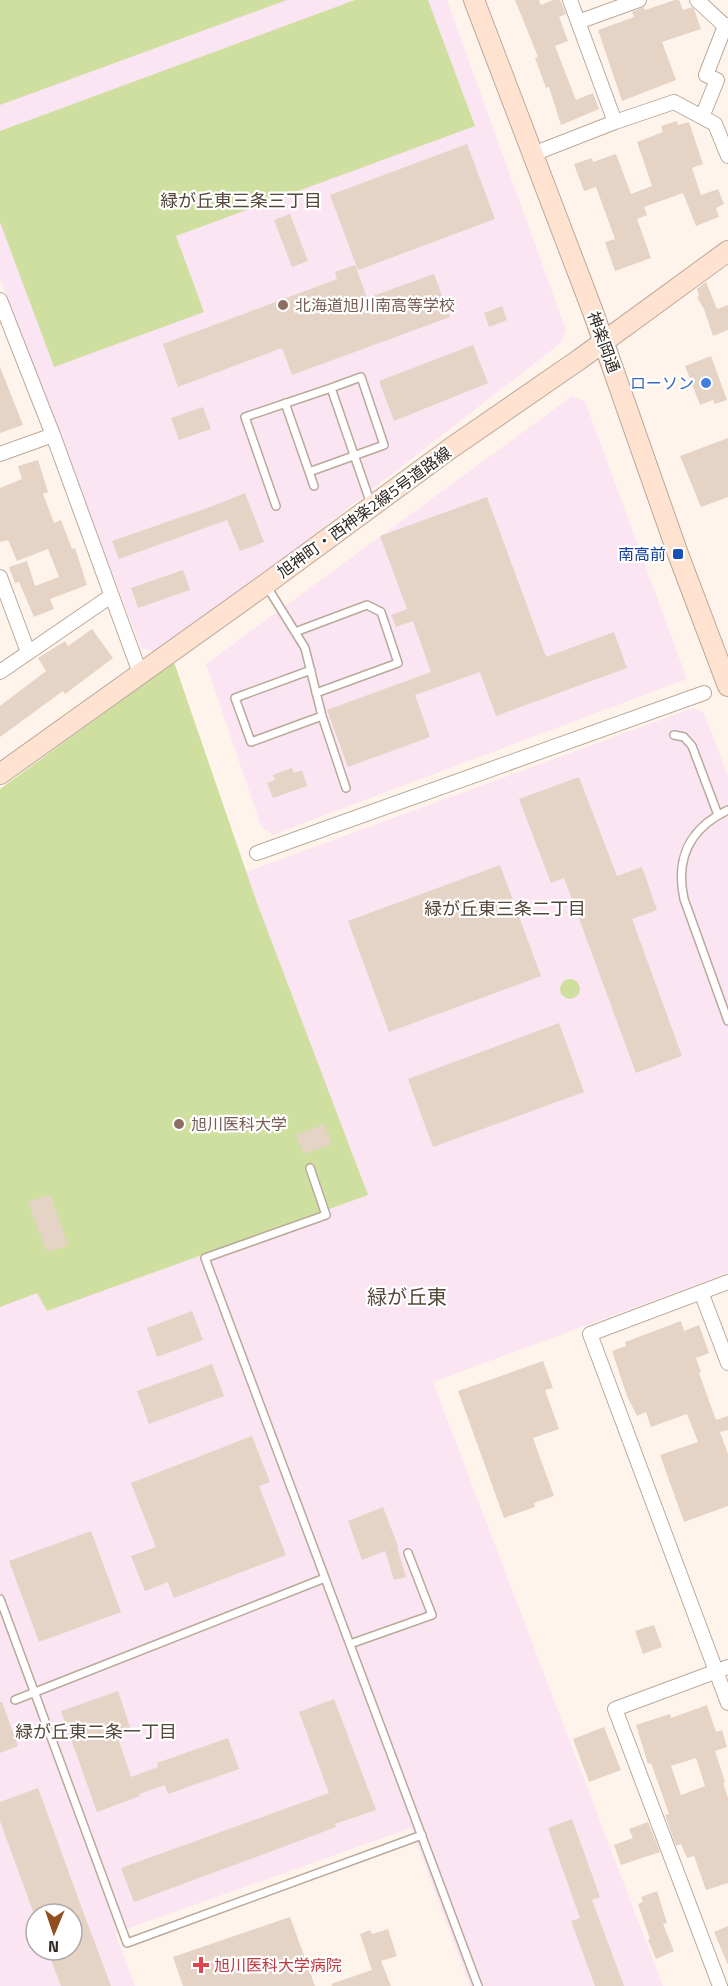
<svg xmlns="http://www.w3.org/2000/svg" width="728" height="1986" font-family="'Titillium Web','Noto Sans JP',sans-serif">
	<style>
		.education { fill: #fbe5f2; fill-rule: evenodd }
		.green { fill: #cedf9f }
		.building { fill: #e5d3c5; fill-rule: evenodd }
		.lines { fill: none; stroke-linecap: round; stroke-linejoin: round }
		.lane-casing { stroke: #baa99b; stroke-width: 10 }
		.street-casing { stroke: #baa99b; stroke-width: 16 }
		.secondary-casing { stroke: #baa99b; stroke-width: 22 }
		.lane { stroke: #fff; stroke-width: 7 }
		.street { stroke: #fff; stroke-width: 14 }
		.secondary { stroke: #ffe3d0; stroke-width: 20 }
		.education-dot { fill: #8d6e63; stroke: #fff; stroke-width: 2 }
		.shop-dot { fill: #3f7fe0; stroke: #fff; stroke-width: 2 }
		.transit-dot { fill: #1a4fb4; stroke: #fff; stroke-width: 2 }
		.health-dot { fill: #e0444e; stroke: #fff; stroke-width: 2 }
		.labels { text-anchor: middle; stroke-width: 4.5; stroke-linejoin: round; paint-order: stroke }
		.education-label { font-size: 16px; fill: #785e54; stroke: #fff; text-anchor: start }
		.street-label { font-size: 16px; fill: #302923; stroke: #fff }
		.shop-label { font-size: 16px; fill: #366cbe; stroke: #fff; text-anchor: end }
		.transit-label { font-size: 16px; fill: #164399; stroke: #fff; text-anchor: end }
		.health-label { font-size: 16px; fill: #be3a42; stroke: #fff; text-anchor: start }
		.neighbourhood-label { font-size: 18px; fill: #55473a; stroke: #fff }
		.quarter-label { font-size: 20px; fill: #55473a; stroke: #fff }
	</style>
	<rect width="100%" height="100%" fill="#fff4eb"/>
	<path class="education" d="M0,0H447L566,330L561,343L161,653L141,648L0,279Z
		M572,396L585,401L687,679L272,835L261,826L206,664Z
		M693,708L704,713L728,776V1273L433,1382L663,1986H470L411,1828L115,1933L135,1986H0V789L246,872ZM36,1914H72V1950H36Z"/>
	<path class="green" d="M0,0H287L0,105Z
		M355,0H428L475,126L176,236L204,312L54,367L0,222V131Z
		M174,662L257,903L368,1195L47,1311L37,1293L0,1307V789Z
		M560 989a10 10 0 1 1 20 0a10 10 0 1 1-20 0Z"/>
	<path class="building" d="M515,0H539L541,5L553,0H560L566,14L559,17L568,41L555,46L576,100L593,93L599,109L561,125L549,87L546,88L535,58L538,57Z
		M675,0H679L683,10L692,7L694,9L701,29L662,42L676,80L622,101L598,30L634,17L632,12L644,7L645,10Z
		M677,121L678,125L689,122L703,164L692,168L701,195L718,189L724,204L716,208L719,217L696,226L683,193L644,207L647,215L637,219L651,258L615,271L605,242L615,239L596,187L584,191L574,164L592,158L593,162L616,154L631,194L652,186L637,142L663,132L661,126Z
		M467,144L495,219L358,270L330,195Z
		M290,214L308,261L292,267L274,220Z
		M355,265L367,298L434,274L450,317L292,375L282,348L178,387L163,344L337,279L335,272Z
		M706,282L717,309L728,305V330L713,336L704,309L697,297L699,296L697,289Z
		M502,306L507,320L489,327L484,313Z
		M473,345L488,383L394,421L379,381Z
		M711,356L727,400L715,404L713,400L700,405L685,366Z
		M0,367L23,425L0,433Z
		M203,407L211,429L179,440L171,418Z
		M728,438V497L701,507L680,456Z
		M38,460L48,492L43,494L54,523L61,520L72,549L75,548L87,585L50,599L54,609L34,617L19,582L15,583L9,567L27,561L35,586L59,577L48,549L17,561L8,540L0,542V488L22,479L18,466Z
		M245,493L264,542L240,551L227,520L119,559L112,541L213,506Z
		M487,497L546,657L614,632L627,668L496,716L480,672L415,695L430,737L348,767L327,710L431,672L413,621L396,627L391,615L407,609L380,536Z
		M183,570L190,590L138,608L131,588Z
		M92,629L113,658L65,694L63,691L0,737V706L46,671L38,658L65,641L68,646Z
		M292,768L294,773L302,770L307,786L273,798L267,783L275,780L273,775Z
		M579,777L617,876L642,867L657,910L632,919L682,1056L636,1073L564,878L551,883L519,799Z
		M500,865L541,976L389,1032L348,921Z
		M559,1023L584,1092L433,1147L408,1079Z
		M324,1124L332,1144L304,1154L296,1135Z
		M50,1194L68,1245L47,1252L28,1202Z
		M192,1311L203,1340L157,1357L147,1328Z
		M681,1321L684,1331L699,1325L709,1353L696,1358L701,1372L699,1373L716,1420L728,1416V1430L720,1432L728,1454V1506L684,1522L660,1455L698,1442L687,1414L651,1427L646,1412L637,1416L627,1396L612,1351L626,1346L625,1342Z
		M543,1361L553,1388L545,1390L559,1429L533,1438L554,1496L534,1503L535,1507L504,1518L458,1391Z
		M212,1364L224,1396L149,1424L137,1391Z
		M252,1436L270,1482L259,1486L286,1555L174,1598L168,1582L145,1591L131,1556L156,1547L131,1483Z
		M383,1507L398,1546L397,1547L406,1577L394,1580L385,1551L362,1560L348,1521Z
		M91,1531L121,1612L39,1642L9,1561Z
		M654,1625L662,1647L643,1654L635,1631Z
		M118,1691L131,1730L117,1735L131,1777L158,1767L157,1763L228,1738L239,1769L168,1794L165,1785L139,1794L140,1796L97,1812L61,1711Z
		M334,1699L376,1810L335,1824L336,1827L283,1847L134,1902L121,1868L329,1793L299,1712Z
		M0,1702H2L18,1746L0,1753Z
		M707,1705L716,1732L722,1730L727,1747L715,1751L725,1782L723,1783L728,1798V1883L706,1890L694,1856L687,1858L681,1844L676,1846L665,1815L669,1814L651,1763L648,1764L636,1725L670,1714L671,1718ZM696,1758L705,1786L681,1795L671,1766Z
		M604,1727L621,1770L589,1782L573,1739Z
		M38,1788L84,1914L111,1986H61L47,1950H72V1914H34L0,1821V1802Z
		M572,1819L600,1897L592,1900L624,1986H595L571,1921L580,1918L548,1828Z
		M648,1822L660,1852L621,1865L614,1845L633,1838L629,1829Z
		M657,1891L667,1923L663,1924L674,1951L656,1959L648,1940L650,1939L638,1904L643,1902L641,1897Z
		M290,1917L315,1986H183L173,1957Z
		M728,1926V1965L714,1932Z
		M388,1929L397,1956L381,1961L391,1986H332L331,1984L372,1970L360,1934L370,1930L372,1934Z"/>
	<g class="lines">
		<g class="lane-casing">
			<path id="lane" d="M285,403L314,486
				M309,472L384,445L361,377L331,388
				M276,506L245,417L331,388L371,504
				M266,585L305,648L322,716L346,788
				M295,632L367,605L381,612L398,663L316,693
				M311,670L235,698L251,742L322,716
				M674,735L684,737L692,746L718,815
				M728,810C690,828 675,858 684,899L728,1021
				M310,1168L326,1215L205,1258L478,1986
				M0,1599L127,1943L422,1835
				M350,1644L432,1615L408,1553
				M15,1700L325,1578"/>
		</g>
		<g class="street-casing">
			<path id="street" d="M570,0L615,122
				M697,0L725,26
				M578,22L639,0
				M702,117L717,80L706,75L725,26L728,25
				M533,154L615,122L674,102L715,124L728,156
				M0,300L53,435L140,673
				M0,454L53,435
				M0,577L28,652
				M0,672L111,596
				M257,853L704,693
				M728,1282L590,1334L728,1703
				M701,1292L728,1363
				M720,1986L615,1709L728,1667"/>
		</g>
		<g class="secondary-casing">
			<path id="secondary" d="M474,0L593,312L678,554L728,686
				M0,774L266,584L451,448L580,359L728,251"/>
		</g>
		<use href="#lane" class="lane"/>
		<use href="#street" class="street"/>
		<use href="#secondary" class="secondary"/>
	</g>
	<g class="education-dot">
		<circle cx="283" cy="305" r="6"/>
		<circle cx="179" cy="1124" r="6"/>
	</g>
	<circle class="shop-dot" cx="706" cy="383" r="6"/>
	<rect class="transit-dot" x="672" y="548" width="12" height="12" rx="3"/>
	<path class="health-dot" d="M198 1956h6v6h6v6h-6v6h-6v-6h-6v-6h6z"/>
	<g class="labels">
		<g class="education-label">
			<text x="295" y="311">北海道旭川南高等学校</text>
			<text x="191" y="1130">旭川医科大学</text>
		</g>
		<g class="street-label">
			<text transform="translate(604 342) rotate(70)" y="6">神楽岡通</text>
			<text transform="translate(364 512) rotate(-36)" y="6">旭神町・西神楽2線5号道路線</text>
		</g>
		<g class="shop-label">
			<text x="694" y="389">ローソン</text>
		</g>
		<g class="transit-label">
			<text x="666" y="560">南高前</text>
		</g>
		<g class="health-label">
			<text x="214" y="1971">旭川医科大学病院</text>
		</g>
		<g class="neighbourhood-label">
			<text x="241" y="207">緑が丘東三条三丁目</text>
			<text x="505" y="915">緑が丘東三条二丁目</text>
			<text x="96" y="1738">緑が丘東二条一丁目</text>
		</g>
		<g class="quarter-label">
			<text x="407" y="1304">緑が丘東</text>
		</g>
	</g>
	<g transform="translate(54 1932) rotate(182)"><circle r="28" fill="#ffffff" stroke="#aca9a7" stroke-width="1.5"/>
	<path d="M0-4.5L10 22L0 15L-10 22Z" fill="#904f1c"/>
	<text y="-9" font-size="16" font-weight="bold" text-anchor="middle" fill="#302923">N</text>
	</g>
</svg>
